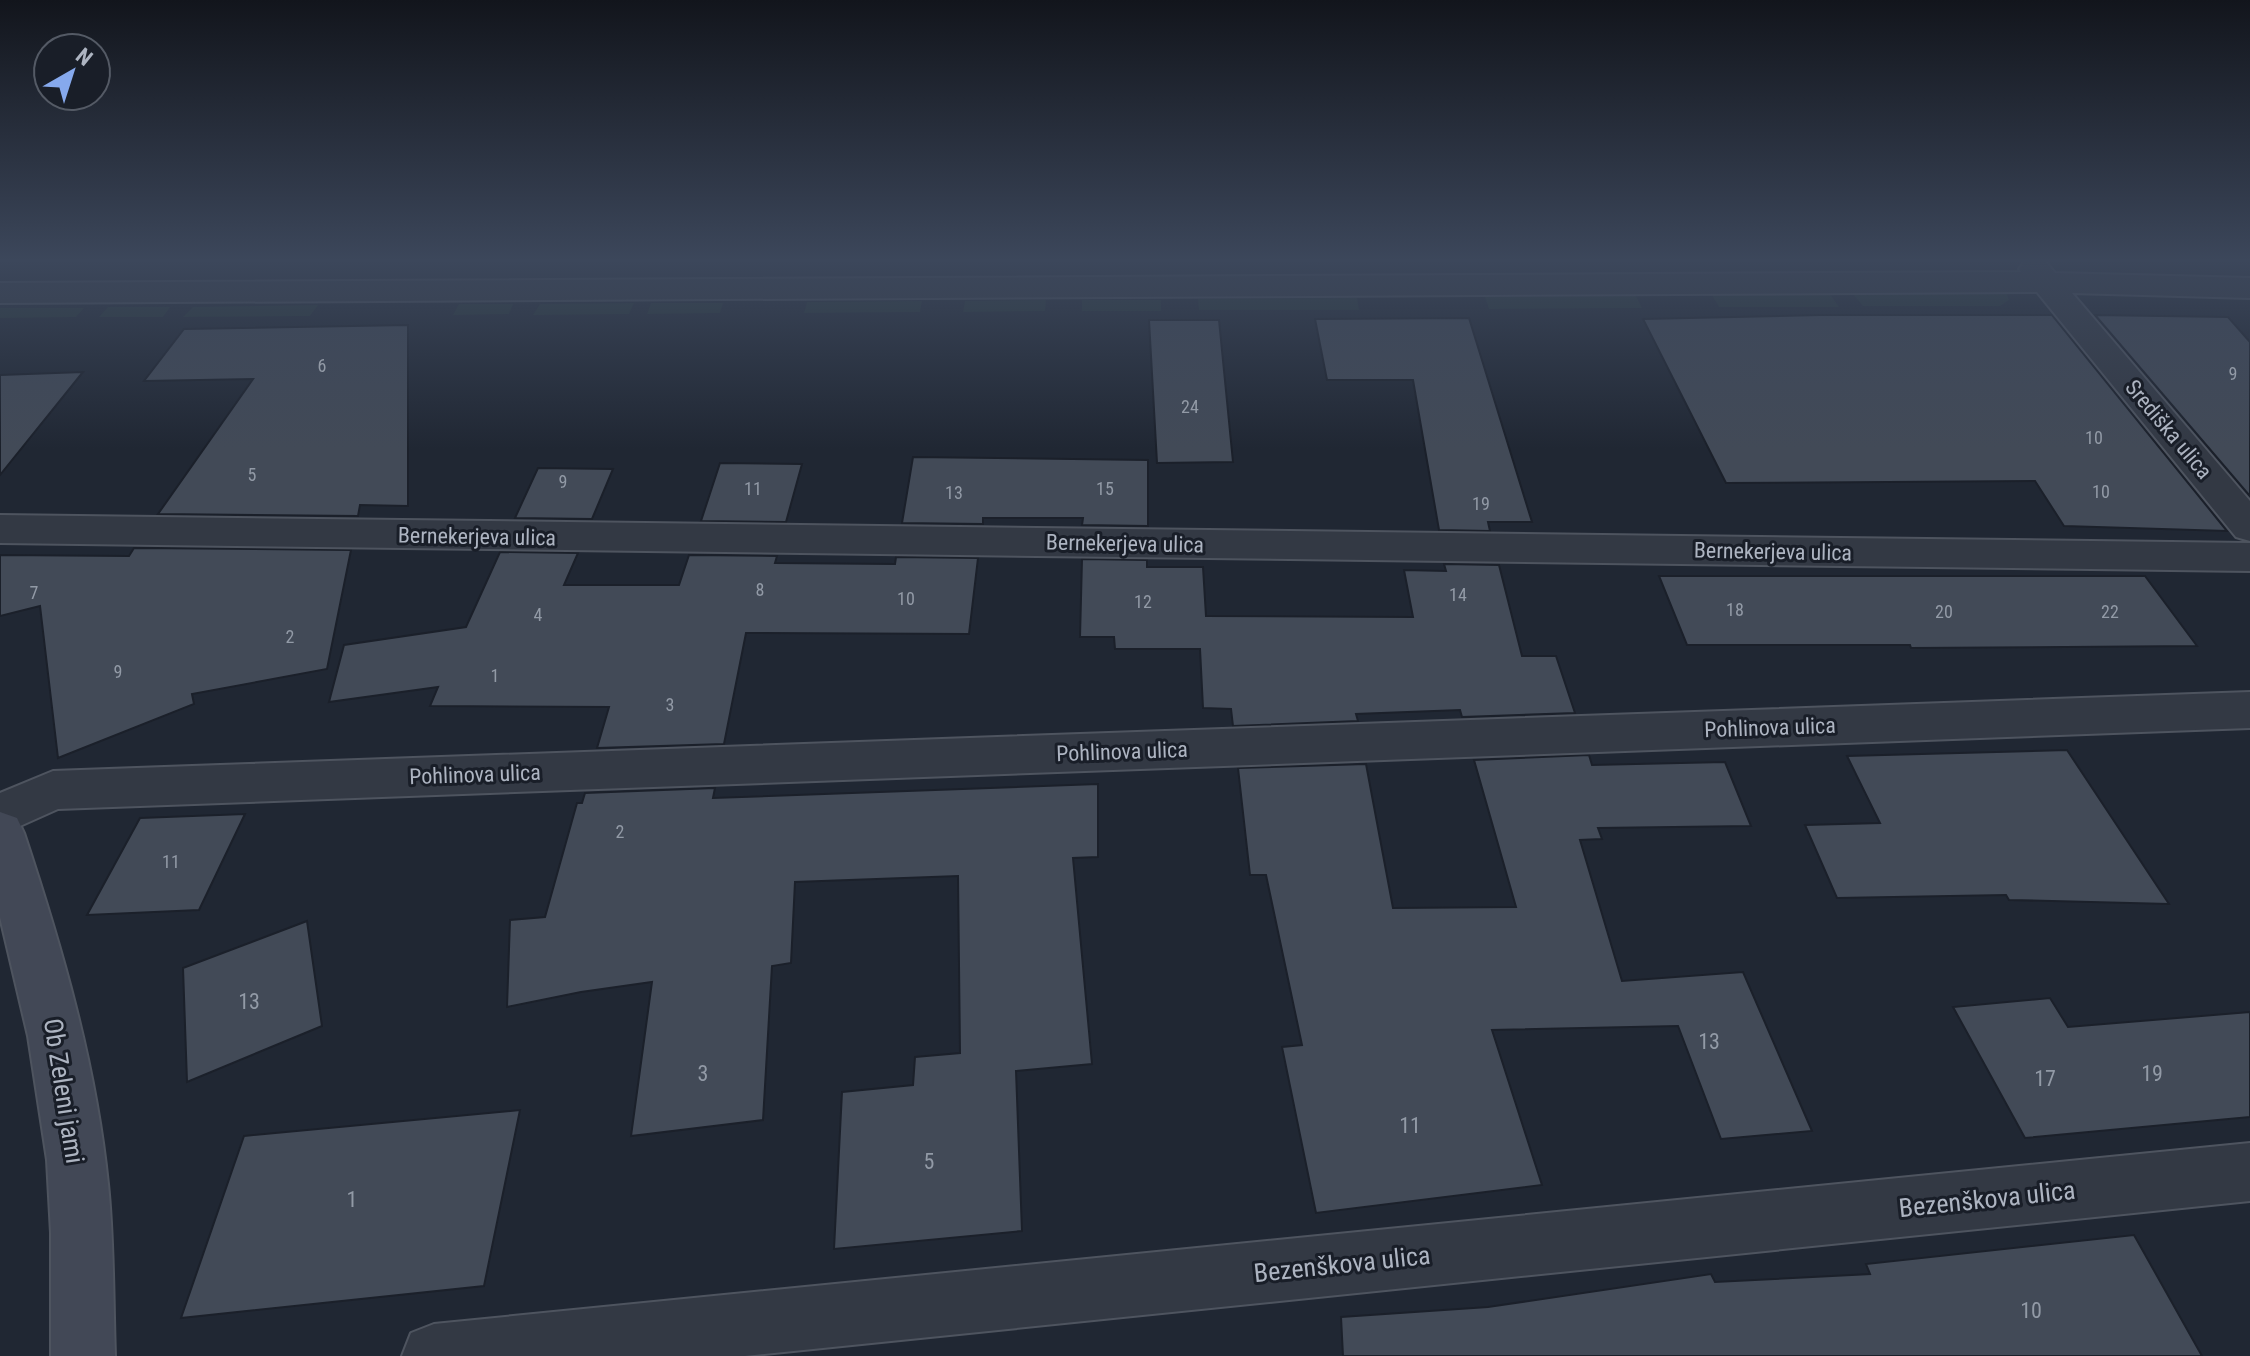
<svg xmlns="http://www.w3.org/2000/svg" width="2250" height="1356" font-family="'Roboto Condensed',sans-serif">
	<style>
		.green { fill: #253536 }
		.building { fill: #424a57; stroke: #1b202a; stroke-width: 2 }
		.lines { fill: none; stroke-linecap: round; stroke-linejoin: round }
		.street-casing { stroke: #4e545f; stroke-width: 4 }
		.secondary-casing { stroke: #4e545f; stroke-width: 4 }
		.street { fill: #333944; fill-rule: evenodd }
		.secondary { fill: #424856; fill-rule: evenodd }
		.labels { text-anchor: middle; stroke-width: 6; stroke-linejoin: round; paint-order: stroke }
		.number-label { font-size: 18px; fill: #929aa6 }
		.street-label { font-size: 22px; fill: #adb4c1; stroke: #191e28 }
		.near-number-label { font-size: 22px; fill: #929aa6 }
		.near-street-label { font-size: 26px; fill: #adb4c1; stroke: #191e28 }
	</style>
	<rect width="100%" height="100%" fill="#202733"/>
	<path class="green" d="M1994,293L2007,294L2009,300L2000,306H1863L1853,294Z
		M1830,294L1839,307H1719L1712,295Z
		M1636,296L1642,308L1489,309L1485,297Z
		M1357,298L1359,310H1199L1198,299Z
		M1046,300L1045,311L963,312L965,301Z
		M1082,300H1161V311H1082Z
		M922,301L920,312L804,313L807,302Z
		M634,303L629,314L533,315L540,304Z
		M651,303H723L720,313L647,314Z
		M459,304H513L509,314L453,315Z
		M318,305L310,316L183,317L193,307Z
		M108,307H170L163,317H99Z
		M0,308H84L76,317L0,318Z"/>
	<path class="building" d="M1820,315H2052L2227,531L2064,526L2035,481L1726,483L1643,319Z
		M2095,315L2228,317L2250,342V496Z
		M1469,318L1532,522H1488L1490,531L1439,530L1413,380H1327L1315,319Z
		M1149,320H1219L1233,462L1157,463Z
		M408,325V506L360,505L358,516L158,514L253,379L144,381L184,329Z
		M83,372L0,475V375Z
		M913,457L1148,460V526L1082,525L1083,518H983V524L902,523Z
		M720,463L802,464L786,522L701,521Z
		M538,468L613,469L592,519L515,518Z
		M134,548L351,550L327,669L192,694L194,704L58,758L40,606L0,616V555L129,556Z
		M500,552L578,553L564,585H679L689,555L777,556L775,563L895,564L896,557L978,558L969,634L746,633L724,744L597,748L609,707L430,706L438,687L329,702L344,645L466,627Z
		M1082,559L1147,560V567H1203L1206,616L1413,617L1404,570L1446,571L1444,564L1499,565L1522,656H1556L1575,713L1462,717L1460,710L1356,714L1358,721L1233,726L1231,709L1203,708L1200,649H1115L1114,637H1080Z
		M1659,576H2145L2197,646L1911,648L1910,645H1687Z
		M2067,750L2169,904L2009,900L2006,895L1837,898L1805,825L1880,823L1847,756Z
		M1589,755L1592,765L1725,762L1751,826L1598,828L1602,839L1580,840L1622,981L1743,972L1812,1131L1721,1139L1678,1026L1492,1030L1542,1185L1316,1213L1282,1047L1302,1045L1266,875H1250L1238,768L1366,764L1393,908L1516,907L1474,760Z
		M1098,784V857L1073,858L1092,1064L1016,1071L1022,1231L834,1249L842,1092L913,1085L915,1057L960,1053L958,876L795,882L791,963L772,966L763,1120L631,1136L652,982L581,992L507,1007L510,920L545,917L577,803H582L585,793L715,788L713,798Z
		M245,814L199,910L87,915L140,818Z
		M307,921L322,1026L187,1082L183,968Z
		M2050,998L2068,1027L2250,1012V1117L2025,1138L1953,1007Z
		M520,1110L484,1286L181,1318L244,1136Z
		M2134,1235L2202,1356H1343L1341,1317L1488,1307L1711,1274L1715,1282L1870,1274L1866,1264Z"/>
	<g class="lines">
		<g class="street-casing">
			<path id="street" d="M2035,259L2046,262L2055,273L2250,278V298L2072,293L2250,501V541L2236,537L2037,292L0,303V283L2021,272L2019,269L2024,262Z
				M0,515L2250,543V571L0,543Z
				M2250,692V728L58,809L0,835V793L53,771Z
				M2250,1143V1201L745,1356H402L411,1333L434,1324Z"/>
		</g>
		<g class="secondary-casing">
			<path id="secondary" d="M0,812L17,818L24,833C62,948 96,1064 108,1184C114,1241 113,1299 115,1356H51V1233L47,1160L28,1036L0,917Z"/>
		</g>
		<use href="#street" class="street"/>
		<use href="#secondary" class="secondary"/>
	</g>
	<linearGradient id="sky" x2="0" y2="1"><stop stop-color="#12151c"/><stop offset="0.58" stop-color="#3c475b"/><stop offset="1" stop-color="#3c475b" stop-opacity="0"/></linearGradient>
	<rect width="2250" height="449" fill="url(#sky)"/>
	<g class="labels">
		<g class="number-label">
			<text x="322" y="372">6</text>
			<text x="2233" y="380">9</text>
			<text x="1190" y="413">24</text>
			<text x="2094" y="444">10</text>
			<text x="252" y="481">5</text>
			<text x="563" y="488">9</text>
			<text x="753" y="495">11</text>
			<text x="1105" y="495">15</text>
			<text x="2101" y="498">10</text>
			<text x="954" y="499">13</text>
			<text x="1481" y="510">19</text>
			<text x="760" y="596">8</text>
			<text x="34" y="599">7</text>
			<text x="1458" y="601">14</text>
			<text x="906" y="605">10</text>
			<text x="1143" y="608">12</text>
			<text x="1735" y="616">18</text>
			<text x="1944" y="618">20</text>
			<text x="2110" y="618">22</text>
			<text x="538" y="621">4</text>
			<text x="290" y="643">2</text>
			<text x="118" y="678">9</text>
			<text x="495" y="682">1</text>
			<text x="670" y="711">3</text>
			<text x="620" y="838">2</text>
			<text x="171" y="868">11</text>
		</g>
		<g class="street-label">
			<text transform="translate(2169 429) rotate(50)" y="8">Središka ulica</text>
			<text transform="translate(477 536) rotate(1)" y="8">Bernekerjeva ulica</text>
			<text transform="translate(1125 543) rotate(1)" y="8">Bernekerjeva ulica</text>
			<text transform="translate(1773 551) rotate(1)" y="8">Bernekerjeva ulica</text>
			<text transform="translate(1770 727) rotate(-2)" y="8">Pohlinova ulica</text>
			<text transform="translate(1122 751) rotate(-2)" y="8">Pohlinova ulica</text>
			<text transform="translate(475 774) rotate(-2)" y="8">Pohlinova ulica</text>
		</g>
		<g class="near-number-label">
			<text x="249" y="1009">13</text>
			<text x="1709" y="1049">13</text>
			<text x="703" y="1081">3</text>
			<text x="2152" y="1081">19</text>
			<text x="2045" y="1086">17</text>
			<text x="1410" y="1133">11</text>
			<text x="929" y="1169">5</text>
			<text x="352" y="1207">1</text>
			<text x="2031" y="1318">10</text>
		</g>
		<g class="near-street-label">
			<text transform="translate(64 1091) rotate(81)" y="9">Ob Zeleni jami</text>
			<text transform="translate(1987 1199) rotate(-6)" y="9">Bezenškova ulica</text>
			<text transform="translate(1342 1264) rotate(-6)" y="9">Bezenškova ulica</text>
		</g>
	</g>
	<g transform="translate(72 72) rotate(39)"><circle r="38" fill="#191e28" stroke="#545a65" stroke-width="2"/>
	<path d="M0-6L14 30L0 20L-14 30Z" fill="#86a9ed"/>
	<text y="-12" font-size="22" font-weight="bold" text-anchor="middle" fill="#adb4c1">N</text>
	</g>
</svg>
